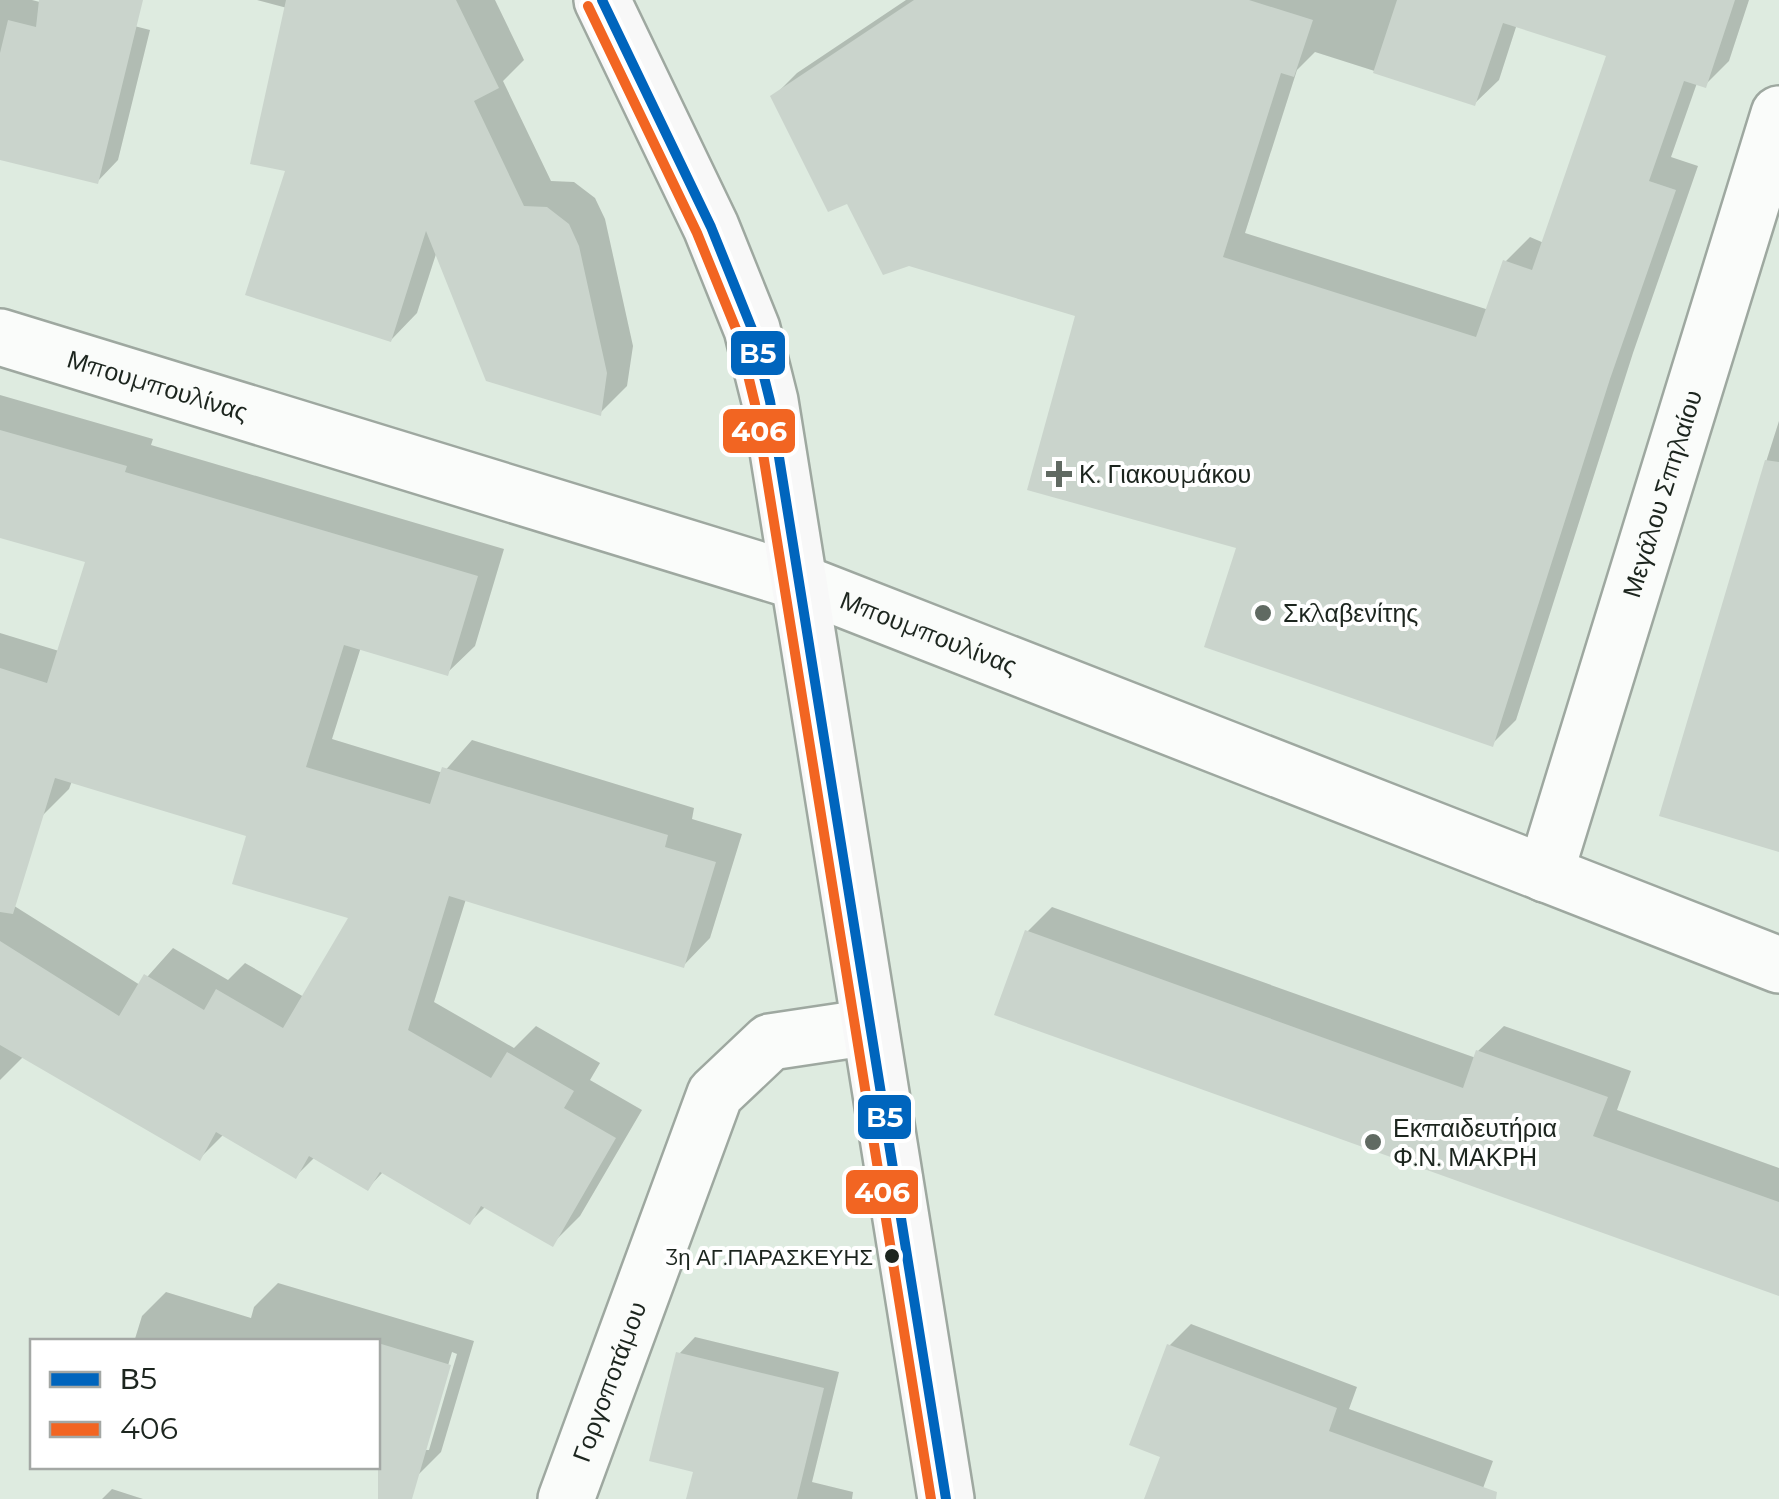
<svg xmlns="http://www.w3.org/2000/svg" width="1779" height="1499" font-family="Montserrat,sans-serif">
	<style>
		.shadow { fill: #0003; fill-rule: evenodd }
		.building { fill: #cad4cc }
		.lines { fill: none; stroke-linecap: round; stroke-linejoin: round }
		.street-casing { stroke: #9ea8a0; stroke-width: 60 }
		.secondary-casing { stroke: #9ea8a0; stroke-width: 60 }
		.street { stroke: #fafcfa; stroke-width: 55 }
		.secondary { stroke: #f8f8f8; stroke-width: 55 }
		.bus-1-casing { stroke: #fff; stroke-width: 18 }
		.bus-2-casing { stroke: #fff; stroke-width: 18 }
		.bus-1 { stroke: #0065bd; stroke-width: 10 }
		.bus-2 { stroke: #f26522; stroke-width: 10 }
		.poi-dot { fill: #606a62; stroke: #fff; stroke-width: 4 }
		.bus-dot { fill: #1c251e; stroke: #fff; stroke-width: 4 }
		.labels { text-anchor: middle; stroke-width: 8; stroke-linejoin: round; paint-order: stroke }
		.bus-label { font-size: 22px; fill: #1c251e; stroke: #fff; text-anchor: end }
		.street-label { font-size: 25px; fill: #1c251e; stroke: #fff }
		.poi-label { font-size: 25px; fill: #1c251e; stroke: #fff; text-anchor: start }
		.line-badge { stroke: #fff; stroke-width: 4 }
		.badge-label { font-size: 28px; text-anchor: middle; font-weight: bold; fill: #fff }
	</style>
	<rect width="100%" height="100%" fill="#deebe0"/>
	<path class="shadow" d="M0,0H32L150,30L118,160L97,182L0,158Z
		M257,0H495L524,60L503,81L551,181L574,182L595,198L605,219L633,346L627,386L600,413L437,251L417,313L391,340L288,169L287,8Z
		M906,0H1749L1729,61L1705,85L1697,83L1671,157L1698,166L1633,353L1516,720L1492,744L1239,546L1078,314L848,201L773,97L797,73ZM1517,24L1610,55L1544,243L1530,237L1506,261L1489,310L1245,233L1297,70L1315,52L1475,103L1499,80Z
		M0,395L153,439L151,445L504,549L475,646L447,673L361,647L332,739L443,773L472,740L694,808L692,819L742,834L710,938L683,966L466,899L434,1002L514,1048L536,1026L600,1063L590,1080L642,1110L580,1216L552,1244L486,1206L470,1222L383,1172L368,1188L315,1157L296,1176L224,1134L200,1158L24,1056L0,1080V897L140,985L173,948L228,980L245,963L304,997L351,917L249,835L72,781L69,789L42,816L0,804V633L59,651L88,561L0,535Z
		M1779,421V849L1753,503Z
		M1052,907L1476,1058L1478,1051L1504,1026L1631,1071L1617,1110L1779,1168V1294L1027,932Z
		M278,1283L474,1341L441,1452L417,1476L378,1464V1342H134L142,1316L166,1292L251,1318L254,1307ZM452,1352L457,1354L429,1450H423Z
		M1191,1324L1357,1387L1349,1409L1493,1461L1479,1499H1146L1163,1455L1169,1346Z
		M695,1337L839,1372L812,1482L853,1492L852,1499H688L696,1470L679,1354Z
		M112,1489L143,1499H102Z"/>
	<path class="building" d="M39,0H143L98,184L0,160V53L8,20L36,27Z
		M286,0H456L499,88L474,101L524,206L547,207L569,224L579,246L607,373L601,416L486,381L426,231L391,342L245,295L285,171L250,164Z
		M914,0H1249L1313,20L1294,77L1281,73L1223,257L1476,337L1503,260L1532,270L1606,56L1503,23L1475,106L1373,73L1397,0H1735L1706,88L1684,81L1649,181L1676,190L1610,379L1493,747L1204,647L1236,548L1027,490L1075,316L909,266L883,275L847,204L828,212L770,96Z
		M0,430L127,466L125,472L478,576L448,676L344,645L306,767L430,804L442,767L668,835L665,847L716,862L684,968L449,896L408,1030L491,1078L507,1052L574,1091L564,1108L616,1138L553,1247L481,1206L470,1225L380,1172L368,1191L309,1156L296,1179L216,1132L200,1161L0,1045V941L119,1016L144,974L204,1010L216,989L283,1028L348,918L232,884L246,836L55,778L13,914L0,912V668L47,683L85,562L0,538Z
		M1765,460L1779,462V852L1659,816Z
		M1025,930L1463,1088L1476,1050L1608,1097L1593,1136L1779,1202V1296L994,1015Z
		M378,1343L451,1365L412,1499H378Z
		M1167,1344L1337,1408L1329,1431L1497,1492L1496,1499H1144L1160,1457L1129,1445Z
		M676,1352L824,1388L797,1499H686L693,1472L649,1461Z"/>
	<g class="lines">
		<g class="street-casing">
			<g id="street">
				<path id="s1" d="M0,337L799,582L1779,965"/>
				<path id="s2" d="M1545,874L1779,114"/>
				<path id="s3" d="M566,1499L715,1094L770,1042L870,1027"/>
			</g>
		</g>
		<g class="secondary-casing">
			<path id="secondary" d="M602,0L711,227L752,329L770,401L946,1499"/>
		</g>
		<use href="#street" class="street"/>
		<use href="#secondary" class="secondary"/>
		<g class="bus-1-casing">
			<path id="bus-1" d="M602,0L711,227L752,329L770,401L946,1499"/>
		</g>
		<g class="bus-2-casing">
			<path id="bus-2" d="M588,6L697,233L738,334L755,404L931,1499"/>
		</g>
		<use href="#bus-1" class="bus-1"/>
		<use href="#bus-2" class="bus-2"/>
	</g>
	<g class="poi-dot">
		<path d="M1054 459h10v10h10v10h-10v10h-10v-10h-10v-10h10z"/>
		<circle cx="1263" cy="613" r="10"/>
		<circle cx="1373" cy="1142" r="10"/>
	</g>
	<circle class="bus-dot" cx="892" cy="1256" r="9"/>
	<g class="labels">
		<g class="bus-label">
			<text x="873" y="1265">3η ΑΓ.ΠΑΡΑΣΚΕΥΗΣ</text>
		</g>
		<g class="street-label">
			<text dy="9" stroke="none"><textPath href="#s1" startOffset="165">Μπουμπουλίνας</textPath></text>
			<text dy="9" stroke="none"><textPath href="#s2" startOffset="398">Μεγάλου Σπηλαίου</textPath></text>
			<text dy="9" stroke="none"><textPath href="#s1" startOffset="975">Μπουμπουλίνας</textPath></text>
			<text dy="9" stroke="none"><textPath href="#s3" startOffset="125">Γοργοποτάμου</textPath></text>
		</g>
		<g class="poi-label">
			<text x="1079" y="483">Κ. Γιακουμάκου</text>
			<text x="1283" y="622">Σκλαβενίτης</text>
			<text x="1393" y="1137">Εκπαιδευτήρια<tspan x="1393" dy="29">Φ.Ν. ΜΑΚΡΗ</tspan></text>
		</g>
	</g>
	<g class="line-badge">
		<rect x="729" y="329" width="58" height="48" rx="10" fill="#0065bd"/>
		<rect x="721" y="407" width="76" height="48" rx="10" fill="#f26522"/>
		<rect x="856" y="1093" width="57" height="48" rx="10" fill="#0065bd"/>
		<rect x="844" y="1168" width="76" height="48" rx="10" fill="#f26522"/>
	</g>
	<g class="badge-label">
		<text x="758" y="363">Β5</text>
		<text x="759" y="441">406</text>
		<text x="885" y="1127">Β5</text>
		<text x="882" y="1202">406</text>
	</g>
	<rect x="30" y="1339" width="350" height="130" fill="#ffffff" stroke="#a4a8a5" stroke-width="2.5"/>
	<rect x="50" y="1372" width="50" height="15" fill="#0065bd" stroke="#a4a8a5" stroke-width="2.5"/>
	<text x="120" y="1389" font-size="30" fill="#1c251e">Β5</text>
	<rect x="50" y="1422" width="50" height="15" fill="#f26522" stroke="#a4a8a5" stroke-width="2.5"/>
	<text x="120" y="1439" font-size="30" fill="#1c251e">406</text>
</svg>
